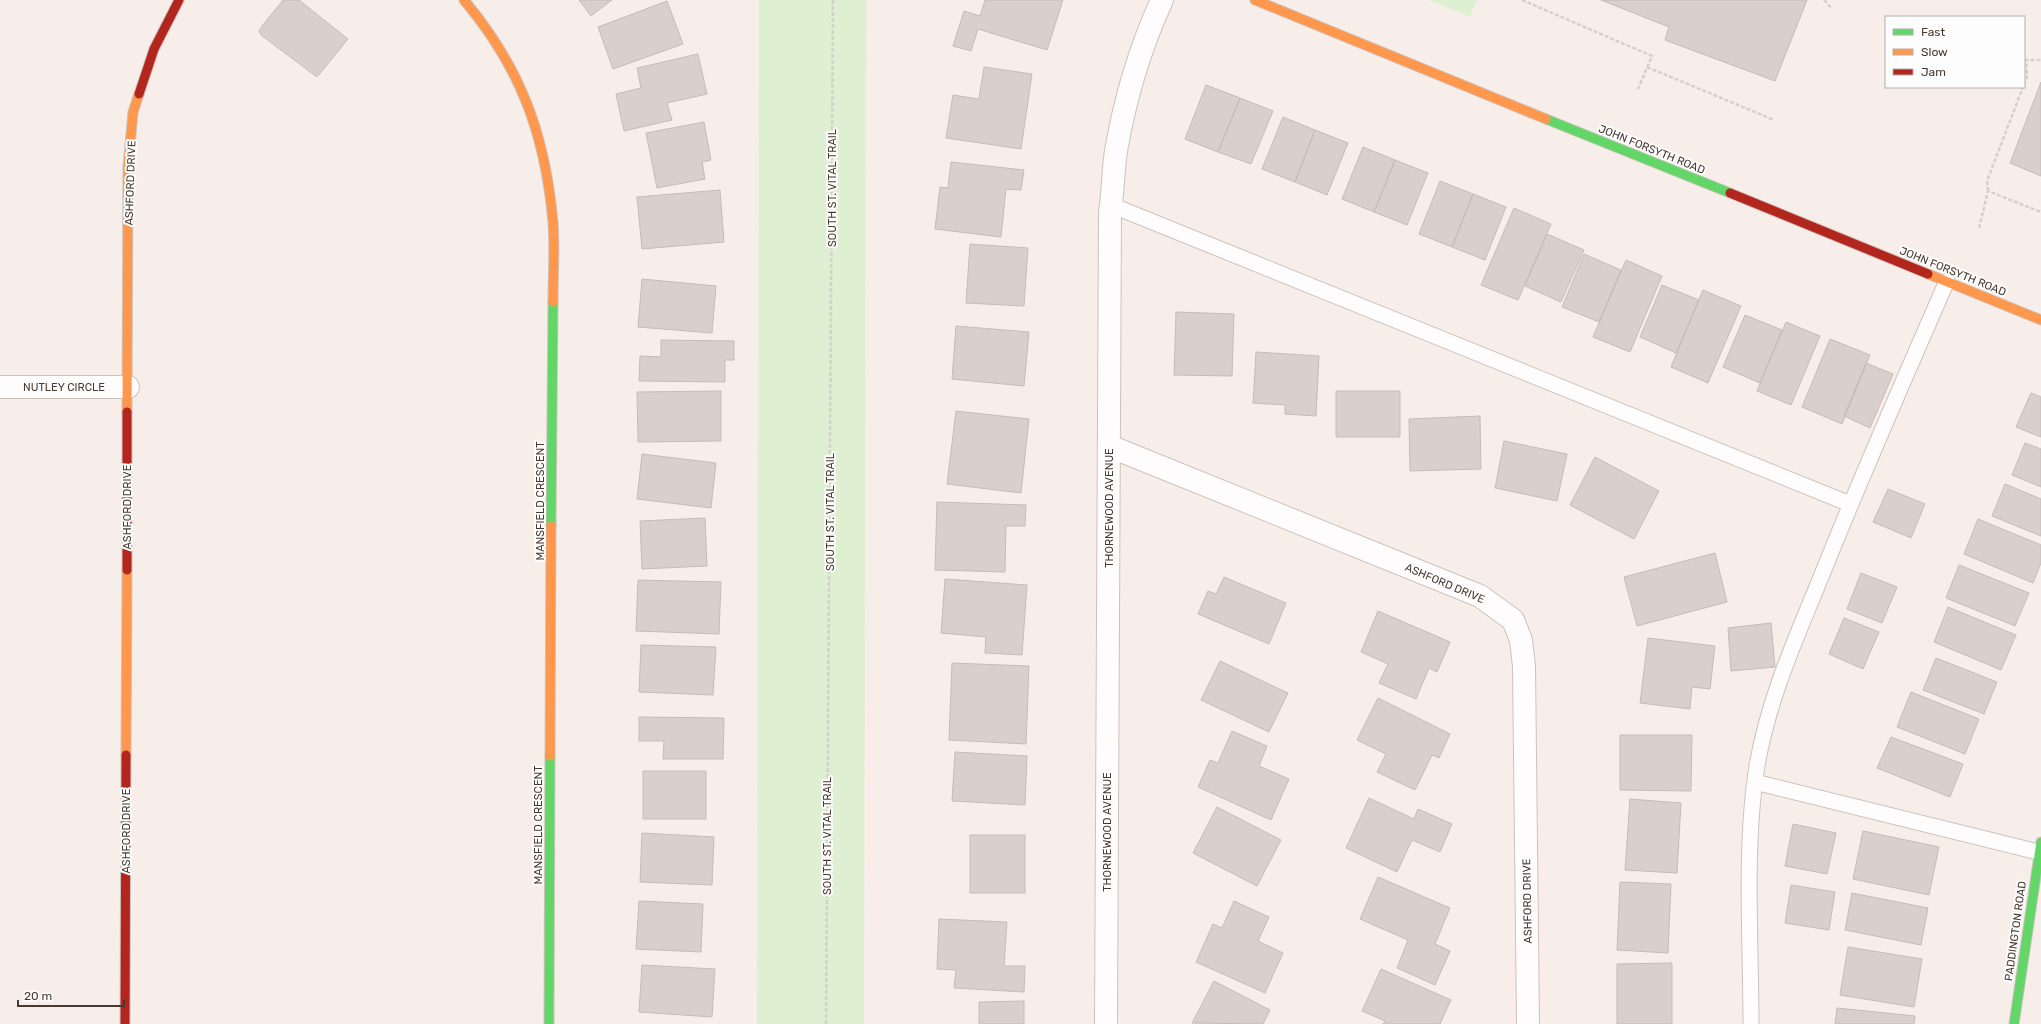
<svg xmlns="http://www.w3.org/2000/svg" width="2041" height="1024" font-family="Rubik,sans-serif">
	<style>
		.green { fill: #dfefd2 }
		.building { fill: #dad0cb; stroke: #c6bcb7 }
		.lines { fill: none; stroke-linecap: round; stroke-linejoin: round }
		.lane-casing { stroke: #cdc2bd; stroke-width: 17 }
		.street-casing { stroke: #cdc2bd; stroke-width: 24 }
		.fast-casing { stroke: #cdc2bd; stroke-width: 11 }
		.slow-casing { stroke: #cdc2bd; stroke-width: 11 }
		.jam-casing { stroke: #cdc2bd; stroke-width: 11 }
		.path { stroke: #d4d0ce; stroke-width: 2.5; stroke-dasharray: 4 2; stroke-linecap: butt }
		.lane { stroke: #fefcfc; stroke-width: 15 }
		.street { stroke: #fefcfc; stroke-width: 22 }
		.fast { stroke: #63d668; stroke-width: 9 }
		.slow { stroke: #ff974d; stroke-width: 9 }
		.jam { stroke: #b3261e; stroke-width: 9 }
		.labels { text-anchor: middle; stroke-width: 4; stroke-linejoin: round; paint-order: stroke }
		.street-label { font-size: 11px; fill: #473931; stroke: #fdfdfd }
	</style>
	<rect width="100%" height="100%" fill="#f7eeea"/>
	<path class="green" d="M759,0H866L864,1024H757Z
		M1429,0H1477L1470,17Z"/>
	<path class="building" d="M283,0H299L348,39L317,77L261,35L259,31L262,26Z
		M579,0H612L591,16Z
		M985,0H1063L1047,50L978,29L971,51L953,46L964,11L980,16Z
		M1601,0H1807L1775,81L1665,40L1669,27Z
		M667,1L683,44L613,69L598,27Z
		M698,54L707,94L667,103L672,120L624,131L616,94L641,88L637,68Z
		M984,67L1032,74L1021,149L946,138L953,95L979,99Z
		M2041,82V176L2010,163Z
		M1206,85L1240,98L1218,152L1185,139Z
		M1240,98L1273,111L1251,164L1218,152Z
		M1283,117L1315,130L1295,182L1262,169Z
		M704,122L711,160L702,162L705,179L657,188L646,133Z
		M1315,130L1348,143L1327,195L1295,182Z
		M1363,147L1395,160L1374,212L1342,199Z
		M1395,160L1428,173L1407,225L1374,212Z
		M951,162L1024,170L1021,190L1006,189L1001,237L935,229L940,187L948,188Z
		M1440,181L1473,194L1452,247L1419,234Z
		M720,190L724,242L642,249L637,197Z
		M1473,194L1506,207L1485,260L1452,247Z
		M1514,208L1551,224L1518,300L1481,285Z
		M1547,234L1584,250L1561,302L1525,286Z
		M970,244L1028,248L1024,306L966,303Z
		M1584,254L1621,270L1599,322L1562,307Z
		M1626,260L1662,276L1630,352L1593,337Z
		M642,279L716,286L712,333L638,327Z
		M1662,285L1699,300L1676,353L1640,337Z
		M1703,290L1741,306L1708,383L1671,367Z
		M1176,312L1234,314L1232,376L1174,375Z
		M1745,315L1782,330L1760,383L1723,367Z
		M1786,322L1820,336L1791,405L1757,391Z
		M956,326L1029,332L1024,386L952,379Z
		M1830,339L1870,355L1842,424L1802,407Z
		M661,340L734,341V360H725V382L639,381L640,356L661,357Z
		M1256,352L1319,356L1316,416L1285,414V405L1253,403Z
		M1866,363L1893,374L1870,428L1844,416Z
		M721,391V441L638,442L637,392Z
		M1336,391H1400V437H1336Z
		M2031,393L2041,397V437L2016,427Z
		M956,411L1029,419L1021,493L947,484Z
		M1480,416L1481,469L1410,471L1409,419Z
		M1504,441L1567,454L1557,501L1495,488Z
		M2025,443L2041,449V487L2012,475Z
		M642,454L716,463L711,508L637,499Z
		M1595,457L1659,491L1634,539L1570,505Z
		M2005,484L2041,499V536L1992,516Z
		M1888,489L1925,504L1911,538L1873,522Z
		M937,502L1026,505L1025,526H1006L1005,572L935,570Z
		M705,518L707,566L642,569L640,521Z
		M1978,519L2041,545V563L2033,583L1964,554Z
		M1715,553L1727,602L1637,626L1624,577Z
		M1959,565L2029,593L2015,626L1946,598Z
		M1861,573L1897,587L1882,623L1847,609Z
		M1224,577L1286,603L1269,644L1198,614L1208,591L1216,594Z
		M945,579L1027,585L1022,655L985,653L986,637L941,633Z
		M638,580L721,582L719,634L636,631Z
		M1948,607L2016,635L2001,670L1934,642Z
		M1378,611L1450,642L1437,672L1429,668L1416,699L1379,683L1388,664L1361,652Z
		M1844,618L1879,632L1863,669L1829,654Z
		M1771,623L1775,667L1731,671L1728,628Z
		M1648,638L1715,646L1710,689L1692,687L1690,709L1640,703Z
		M641,645L716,647L713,695L639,692Z
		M1936,658L1997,682L1984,714L1923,690Z
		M1220,661L1288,693L1269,732L1201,700Z
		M952,663L1029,666L1026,744L949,740Z
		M1911,692L1979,719L1965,754L1897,727Z
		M1378,698L1450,734L1439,758L1432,755L1415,790L1377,772L1386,754L1357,740Z
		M639,717L724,718L723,759H663L664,741H639Z
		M1232,731L1267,746L1259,766L1289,779L1271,820L1198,787L1210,760L1218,763Z
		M1620,735H1692L1691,791L1620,790Z
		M1891,737L1963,764L1950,797L1877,768Z
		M955,752L1027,756L1025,805L952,801Z
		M643,771H706V819H643Z
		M1369,798L1414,819L1418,809L1452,824L1440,852L1412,840L1397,872L1346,848Z
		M1630,799L1681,803L1677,873L1625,870Z
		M1217,807L1281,840L1257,886L1193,853Z
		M1793,824L1836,833L1827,874L1785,866Z
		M1863,831L1939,847L1929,895L1853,879Z
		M642,833L714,837L712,885L640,882Z
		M970,835H1025V893H970Z
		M1378,877L1450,908L1435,944L1450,951L1435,985L1397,968L1408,940L1360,919Z
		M1620,882L1671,884L1668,953L1617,950Z
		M1791,885L1835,892L1829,930L1785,923Z
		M1852,893L1928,908L1921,945L1845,930Z
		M639,901L703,904L701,952L636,949Z
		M1234,901L1269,917L1258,941L1283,953L1265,993L1196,962L1213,924L1222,928Z
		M939,919L1007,922L1004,966H1025L1024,992L954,988L956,970L937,969Z
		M1848,947L1922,959L1914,1007L1840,995Z
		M1672,963V1024H1617V964Z
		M642,965L715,969L712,1017L639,1012Z
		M1381,969L1451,1000L1440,1024H1383L1385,1021L1362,1011Z
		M1214,981L1270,1010L1263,1024L1192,1023Z
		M1024,1001V1024H979V1002Z
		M1837,1008L1915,1016L1914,1024H1835Z"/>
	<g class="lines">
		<g class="lane-casing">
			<path id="lane" d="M1111,205L1850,504
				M1755,782L2038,852
				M1751,1024C1751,941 1744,847 1757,766C1768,700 1796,638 1821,577C1861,477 1904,379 1947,281"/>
		</g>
		<g class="street-casing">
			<path id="street" d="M0,387H128
				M1109,446L1480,596L1513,620L1521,640L1524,666L1528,1024
				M1106,1024L1110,212C1113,192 1113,171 1116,151C1125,99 1140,48 1162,0"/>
		</g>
		<g class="fast-casing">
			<path id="fast" d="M1546,119L1730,193
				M551,526L553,302
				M549,1024L550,756
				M2014,1024L2041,842"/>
		</g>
		<g class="slow-casing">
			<path id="slow" d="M464,0C521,68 545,134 553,222C555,248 553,276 553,302
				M1255,0L1546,119
				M1928,274L2041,320
				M127,412L128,167L133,112L139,94
				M126,755L127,570
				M550,756L551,526"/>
		</g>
		<g class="jam-casing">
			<path id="jam" d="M139,94L154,49L179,0
				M1730,193L1928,274
				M127,570V412
				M125,1024L126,755"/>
		</g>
		<path class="path" d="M1522,0L1652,56L1638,89
			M1824,0L1832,9
			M1647,67L1774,120
			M2024,85L2027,77L2026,60H2041
			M1988,191L1987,181L2023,87
			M1979,228L1988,191L2041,212
			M826,1024L833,0"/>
		<use href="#lane" class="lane"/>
		<use href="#street" class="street"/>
		<use href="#fast" class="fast"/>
		<use href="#slow" class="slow"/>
		<use href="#jam" class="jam"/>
	</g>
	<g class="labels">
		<g class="street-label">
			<text transform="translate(1652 149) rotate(22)" y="4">JOHN FORSYTH ROAD</text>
			<text transform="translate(130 183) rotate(-88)" y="4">ASHFORD DRIVE</text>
			<text transform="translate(832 188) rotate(-90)" y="4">SOUTH ST. VITAL TRAIL</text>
			<text transform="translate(1953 271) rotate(22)" y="4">JOHN FORSYTH ROAD</text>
			<text x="64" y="391">NUTLEY CIRCLE</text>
			<text transform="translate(540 501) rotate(-90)" y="4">MANSFIELD CRESCENT</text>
			<text transform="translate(127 507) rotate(-90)" y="4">ASHFORD DRIVE</text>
			<text transform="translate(1109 508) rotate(-90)" y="4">THORNEWOOD AVENUE</text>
			<text transform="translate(830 512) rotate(-90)" y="4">SOUTH ST. VITAL TRAIL</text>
			<text transform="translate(1445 583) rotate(23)" y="4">ASHFORD DRIVE</text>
			<text transform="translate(538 825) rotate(-90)" y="4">MANSFIELD CRESCENT</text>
			<text transform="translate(126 831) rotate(-90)" y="4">ASHFORD DRIVE</text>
			<text transform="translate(1107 832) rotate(-90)" y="4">THORNEWOOD AVENUE</text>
			<text transform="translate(827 836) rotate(-90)" y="4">SOUTH ST. VITAL TRAIL</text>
			<text transform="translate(1527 901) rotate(-91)" y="4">ASHFORD DRIVE</text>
			<text transform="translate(2015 931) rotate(-82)" y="4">PADDINGTON ROAD</text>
		</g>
	</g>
	<rect x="1885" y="16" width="140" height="72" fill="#fdfdfd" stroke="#b4afab"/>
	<rect x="1893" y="29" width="20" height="6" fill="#63d668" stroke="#b4afab"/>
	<text x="1921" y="36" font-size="12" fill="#473931">Fast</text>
	<rect x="1893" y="49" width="20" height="6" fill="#ff974d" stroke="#b4afab"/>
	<text x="1921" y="56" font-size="12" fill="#473931">Slow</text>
	<rect x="1893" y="69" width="20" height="6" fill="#b3261e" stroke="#b4afab"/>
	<text x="1921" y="76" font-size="12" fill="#473931">Jam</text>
	<path d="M18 1000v6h106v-6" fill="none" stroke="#473931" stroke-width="2"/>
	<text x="24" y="1000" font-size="12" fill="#473931" stroke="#fdfdfd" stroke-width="3" paint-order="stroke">20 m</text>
</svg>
